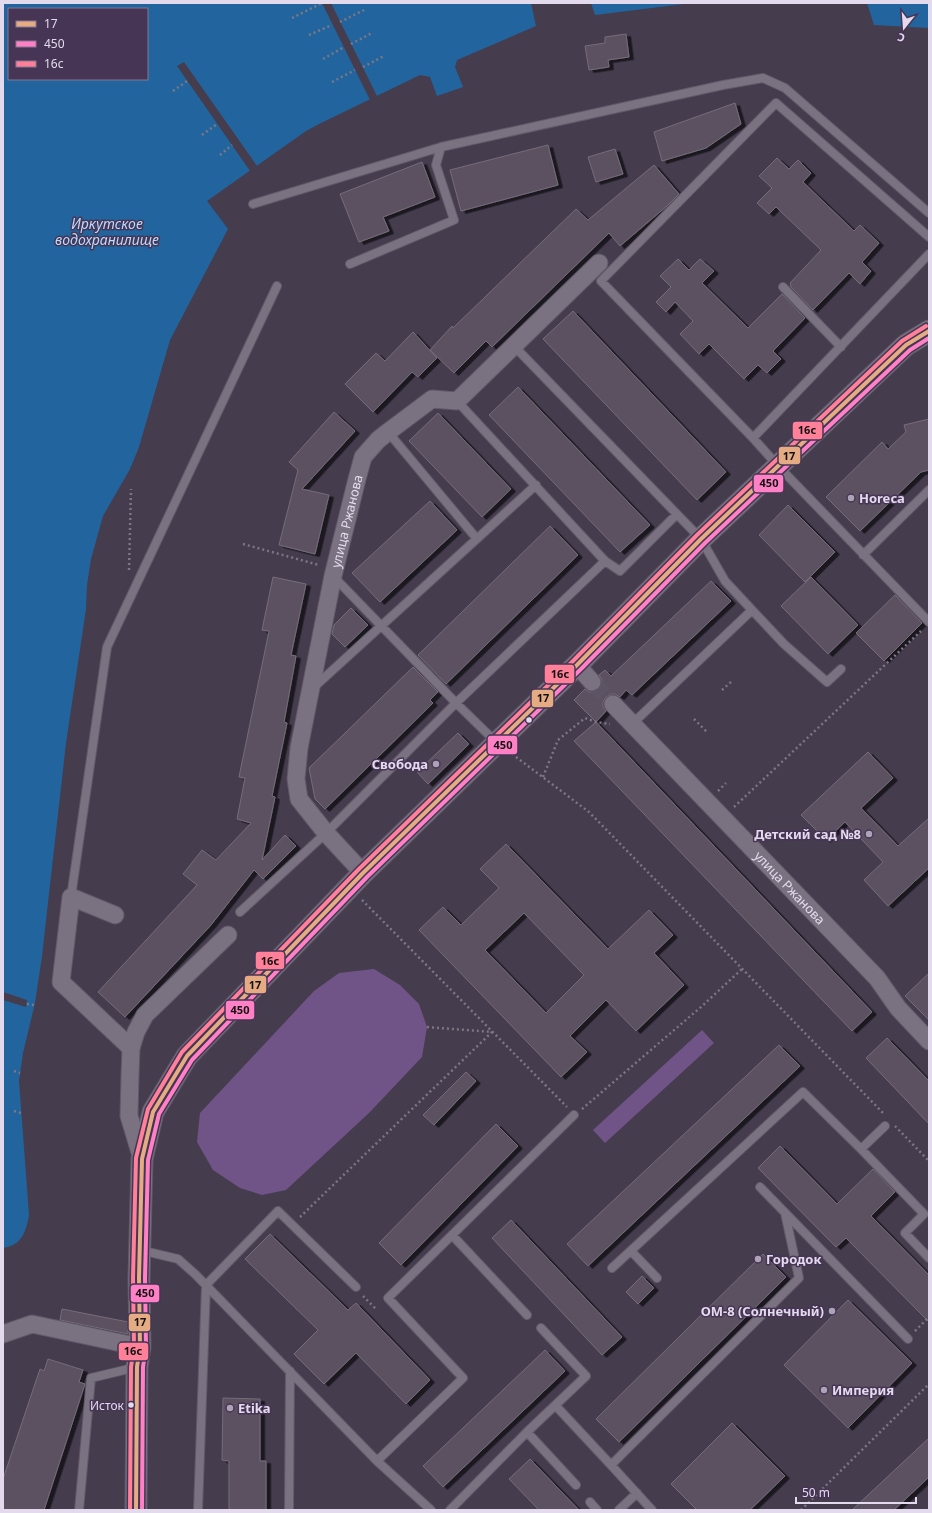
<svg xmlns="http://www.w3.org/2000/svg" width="932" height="1513" font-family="'Noto Sans',sans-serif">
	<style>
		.green { fill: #705488 }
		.water { fill: #22659e; fill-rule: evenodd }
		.pier { fill: #453c4e }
		.building { fill: #5b5160; stroke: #766c7a; fill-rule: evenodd; filter: url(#shadow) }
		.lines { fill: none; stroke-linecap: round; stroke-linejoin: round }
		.minor-tunnel { stroke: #5d5466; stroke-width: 17; stroke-dasharray: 17 8; stroke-linecap: butt }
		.service-casing { stroke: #615968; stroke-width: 10 }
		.minor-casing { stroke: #615968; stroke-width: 19 }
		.tertiary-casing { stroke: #615968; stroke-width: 23 }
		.path { stroke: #7d7783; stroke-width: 2.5; stroke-dasharray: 2 3; stroke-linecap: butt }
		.service { stroke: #7a7280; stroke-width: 8 }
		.minor { stroke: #7a7280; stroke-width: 17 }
		.tertiary { stroke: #7a7280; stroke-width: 21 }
		.bus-1-casing { stroke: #463555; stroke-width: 7 }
		.bus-2-casing { stroke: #463555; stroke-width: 7 }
		.bus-3-casing { stroke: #463555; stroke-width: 7 }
		.bus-1 { stroke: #e5ac83; stroke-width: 4 }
		.bus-2 { stroke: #ff80c5; stroke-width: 4 }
		.bus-3 { stroke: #ff8098; stroke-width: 4 }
		.poi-dot { fill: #aca3b6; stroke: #463555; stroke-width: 1.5 }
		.bus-dot { fill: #e4daee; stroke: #463555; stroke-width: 1.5 }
		.labels { text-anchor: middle; stroke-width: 3; stroke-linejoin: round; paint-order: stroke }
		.bus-label { font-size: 12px; fill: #e4daee; stroke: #463555; text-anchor: end }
		.poi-label { font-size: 13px; font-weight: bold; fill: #e4daee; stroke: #463555; text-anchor: start }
		.street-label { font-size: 13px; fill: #e4daee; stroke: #463555 }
		.water-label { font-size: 14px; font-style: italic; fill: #b9dbfe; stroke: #463555 }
		.line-badge { stroke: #463555; stroke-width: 1.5 }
		.pale-badge-label { font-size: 11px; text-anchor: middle; font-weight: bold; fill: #111 }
	</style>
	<defs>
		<filter id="shadow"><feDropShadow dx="4.5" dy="2.5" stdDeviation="0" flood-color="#0009"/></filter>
	</defs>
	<rect width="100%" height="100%" fill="#453c4e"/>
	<path class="green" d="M374,969L400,985L419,1004L427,1027L422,1057L369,1113L286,1190L262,1195L240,1188L213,1170L197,1142L200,1113L314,991L339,973Z
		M702,1030L714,1043L605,1143L593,1130Z"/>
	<path class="water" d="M3,3H531L536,26L457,60L455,67L463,87L437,96L430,77L420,75L319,124L306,131L207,201L228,229L170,340L139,447L130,469L103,516L91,559L87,585L86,609L66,743L42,956L35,1003L23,1053L19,1081L29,1215C26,1232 22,1245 3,1248ZM9,9H147V79H9Z
		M591,3H692L595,15Z
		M867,3H929V28L874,25Z"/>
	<path class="pier" d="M322,3H331L377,96L370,100Z
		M184,62L257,166L250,171L177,66Z
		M3,992L27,1000L26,1007L3,1000Z"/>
	<path class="building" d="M626,34L629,57L608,60L609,67L589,70L585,46L605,43V37Z
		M735,103L741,124L706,148L662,161L654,132Z
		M548,145L558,185L461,211L450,170Z
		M615,149L623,174L596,182L588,157Z
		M777,158L789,169L798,160L811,173L803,182L854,231L860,225L879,243L862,262L871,271L860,284L849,273L813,310L790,286L791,285L790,283L821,250L776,207L769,214L757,203L772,188L759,176Z
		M422,162L435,197L383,217L389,231L359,242L340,194Z
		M654,165L679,194L667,206L620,246L609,233L492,347L486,341L454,373L430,350L452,326L453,328L576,209L588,220Z
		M678,259L689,270L700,259L714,271L702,283L748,328L782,294L805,318L773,351L781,359L767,373L758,365L744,379L709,344L699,354L680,334L693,321L675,302L666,312L656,302L671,287L660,276Z
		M573,311L726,472L697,500L543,339Z
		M413,332L437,358L418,377L412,372L373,412L345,384L376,353L385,361Z
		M518,387L650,525L620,552L489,415Z
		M334,412L355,431L302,489L329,495L315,554L279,545L298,470L289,462Z
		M438,413L511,489L482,517L409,441Z
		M929,419V470L921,472L860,531L826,497L882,442L888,449L906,432L904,425Z
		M430,501L457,530L380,602L352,573Z
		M788,505L835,552L805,582L759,535Z
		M550,526L578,555L446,684L418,655Z
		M273,577L306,584L291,655L296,656L284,722L287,723L272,796L275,797L262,860L285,835L296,846L263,879L254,870L211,925L125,1017L98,992L197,885L183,874L202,850L216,860L251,823L237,819L245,778L239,777L269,631L262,630Z
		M811,577L858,625L828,654L781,606Z
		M711,581L731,601L632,695L626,690L620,697L615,694H611L606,697L603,702V707L606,711L596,722L574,700L585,689L589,692H594L598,690L602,685V680L599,675L605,670L611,676Z
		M895,595L922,623L884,661L856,633Z
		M351,608L368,625L345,647L332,634L334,625Z
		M413,667L438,692L430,700L433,703L325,809L315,799L309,768Z
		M596,722L872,1012L852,1031L574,741Z
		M458,733L469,744L428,784L417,772Z
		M868,752L893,778L861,808L898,846L929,818V868L888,906L864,880L883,862L845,822L826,840L801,815Z
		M506,844L608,949L649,910L673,935L654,953L684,985L636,1031L606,1000L570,1036L587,1052L561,1077L419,930L443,907L461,925L499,888L480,869ZM524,913L584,975L546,1013L485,950Z
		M929,973V1020L905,996Z
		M887,1038L929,1081V1124L866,1058Z
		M779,1045L800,1066L588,1266L567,1244Z
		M466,1072L476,1081L434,1125L423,1115Z
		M496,1124L518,1146L401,1265L379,1243Z
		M780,1146L837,1204L873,1169L895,1192L871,1216L929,1275V1322L846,1238L836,1247L758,1168Z
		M511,1220L622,1337L602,1355L492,1238Z
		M270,1234L348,1310L356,1303L430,1380L406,1404L356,1353L324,1384L294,1354L318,1330L245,1259Z
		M763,1254L786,1277L619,1442L596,1419Z
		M642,1276L654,1288L638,1304L626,1292Z
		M848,1300L912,1363L848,1428L784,1365Z
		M62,1309L128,1322V1334L60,1320Z
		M545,1350L565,1371L443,1487L423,1466Z
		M48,1359L83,1370L79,1382L85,1384L44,1510H3V1479L40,1369L44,1371Z
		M223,1398L260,1399V1461H266V1510H229V1461L222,1460Z
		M732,1423L785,1476L750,1510H697L671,1484Z
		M929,1438V1477L894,1510H852Z
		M530,1459L579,1510H539L509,1479Z"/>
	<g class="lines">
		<path class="minor-tunnel" d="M592,682L613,704"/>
		<g class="service-casing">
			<path id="service" d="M253,204L441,147
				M929,237L776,103L601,281L753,438L778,466L929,622
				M350,264L454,220L436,165L441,147L723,85L763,78L785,88L929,213
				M783,287L841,347
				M514,346L701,539L725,581L752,610L784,644L827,682L841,669
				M457,401L605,561L620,571L677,514
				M388,432L477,539
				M753,438L929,254
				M863,555L929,490
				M333,576L456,703L496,742
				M313,688L536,485
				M632,724L752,610
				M71,897L107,647L277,286
				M240,912L326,833L456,703L605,561
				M861,1149L924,1214L905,1233L929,1258
				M760,1187L908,1339
				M452,1235L527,1315
				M140,1250L178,1259L195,1274L377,1461L431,1510
				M631,1251L657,1278
				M612,1268L803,1092L861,1149L885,1126
				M556,1406L611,1465
				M527,1432L576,1485
				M377,1461L463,1378L388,1298L574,1115
				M590,1502L597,1510
				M79,1510L91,1378L137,1367
				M198,1510L206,1285L278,1211L356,1287
				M289,1510L290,1371
				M450,1510L527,1432L586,1376L541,1328
				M619,1510L637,1493
				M652,1510L611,1465L799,1278L785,1213"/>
		</g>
		<g class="minor-casing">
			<g id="minor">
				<path d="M577,665L592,682"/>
				<path id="s1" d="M613,704L877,978L898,1008L929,1041"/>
				<path id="s2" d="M363,873L326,833L299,799L296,779L299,748L333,576L357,479L363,457L378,440L388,432L432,399L457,401L599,263"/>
				<path d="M115,915L71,897L61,982L131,1048"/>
				<path d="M142,1159L129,1116L130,1075L131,1048L136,1032L145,1015L228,935"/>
				<path d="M3,1334L32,1324L140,1347"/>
			</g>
		</g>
		<g class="tertiary-casing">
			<path id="tertiary" d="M136,1510L137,1367L140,1347L139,1278L142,1159L153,1112L187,1056L363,873L577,665L701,539L906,345L929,331"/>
		</g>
		<path class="path" d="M292,18L322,3
			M340,22L364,10
			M309,35L332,25
			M351,44L372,33
			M323,59L344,47
			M363,67L384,56
			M332,82L355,70
			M173,91L187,81
			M202,135L217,124
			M220,155L232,145
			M243,544L319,565
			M129,570L131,489
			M722,690L731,682
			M694,719L707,732
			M512,754L589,812L884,1114
			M543,777L558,740L585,718L596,722L610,724
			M718,791L726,783
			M734,807L921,631
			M362,900L567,1107
			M27,1004L34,1005
			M427,1027L492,1032
			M14,1071L20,1073
			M582,1109L701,1007L742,969
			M14,1111L21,1113
			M895,1126L929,1161
			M300,1217L492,1032
			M363,1296L377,1310
			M915,1331L929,1317
			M801,1510L929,1384"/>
		<use href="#service" class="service"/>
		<use href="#minor" class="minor"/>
		<use href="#tertiary" class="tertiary"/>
		<g class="bus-1-casing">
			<path id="bus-1" d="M136,1510L137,1367L140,1347L139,1278L142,1159L153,1112L187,1056L363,873L577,665L701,539L906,345L929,331"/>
		</g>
		<g class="bus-2-casing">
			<path id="bus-2" d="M142,1510L143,1367L146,1347L145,1278L148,1160L159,1114L192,1060L367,877L581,669L705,543L910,350L929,338"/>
		</g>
		<g class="bus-3-casing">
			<path id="bus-3" d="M130,1510L131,1367L134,1347L133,1278L136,1158L148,1109L182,1052L359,869L573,661L697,535L902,341L926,326"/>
		</g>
		<use href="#bus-1" class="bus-1"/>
		<use href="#bus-2" class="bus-2"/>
		<use href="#bus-3" class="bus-3"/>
	</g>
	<g class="poi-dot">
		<circle cx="851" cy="498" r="4"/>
		<circle cx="436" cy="764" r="4"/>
		<circle cx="869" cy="834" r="4"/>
		<circle cx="758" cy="1259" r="4"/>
		<circle cx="832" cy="1311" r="4"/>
		<circle cx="824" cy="1390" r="4"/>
		<circle cx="230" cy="1408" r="4"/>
	</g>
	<g class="bus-dot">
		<circle cx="529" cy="720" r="3.5"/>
		<circle cx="131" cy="1405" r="3.5"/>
	</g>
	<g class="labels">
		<g class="bus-label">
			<text x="124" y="1410">Исток</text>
		</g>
		<g class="poi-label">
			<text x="859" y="503">Horeca</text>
			<text x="428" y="769" text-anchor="end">Свобода</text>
			<text x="861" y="839" text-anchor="end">Детский сад №8</text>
			<text x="766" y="1264">Городок</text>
			<text x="824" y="1316" text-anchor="end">ОМ-8 (Солнечный)</text>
			<text x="832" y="1395">Империя</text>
			<text x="238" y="1413">Etika</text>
		</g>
		<g class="street-label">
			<text dy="5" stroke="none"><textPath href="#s2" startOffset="381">улица Ржанова</textPath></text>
			<text dy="5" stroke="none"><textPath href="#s1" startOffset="255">улица Ржанова</textPath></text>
		</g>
		<g class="water-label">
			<text x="107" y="229">Иркутское<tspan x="107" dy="16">водохранилище</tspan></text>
		</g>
	</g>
	<g class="line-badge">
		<rect x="792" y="421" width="31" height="19" rx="4" fill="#ff8098"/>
		<rect x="778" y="446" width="23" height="19" rx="4" fill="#e5ac83"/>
		<rect x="753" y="474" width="31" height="19" rx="4" fill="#ff80c5"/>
		<rect x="544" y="664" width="31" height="20" rx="4" fill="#ff8098"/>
		<rect x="531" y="689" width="23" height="19" rx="4" fill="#e5ac83"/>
		<rect x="487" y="735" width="31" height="20" rx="4" fill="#ff80c5"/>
		<rect x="255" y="951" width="30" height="19" rx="4" fill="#ff8098"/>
		<rect x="244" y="975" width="23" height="19" rx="4" fill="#e5ac83"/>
		<rect x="225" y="1000" width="30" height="20" rx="4" fill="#ff80c5"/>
		<rect x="130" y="1284" width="30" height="19" rx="4" fill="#ff80c5"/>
		<rect x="128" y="1313" width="23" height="19" rx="4" fill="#e5ac83"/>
		<rect x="118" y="1342" width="31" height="19" rx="4" fill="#ff8098"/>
	</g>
	<g class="pale-badge-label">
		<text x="807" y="434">16с</text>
		<text x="789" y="460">17</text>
		<text x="769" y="487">450</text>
		<text x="560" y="678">16с</text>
		<text x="543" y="702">17</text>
		<text x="503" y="749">450</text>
		<text x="270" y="965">16с</text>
		<text x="255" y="989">17</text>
		<text x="240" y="1014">450</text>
		<text x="145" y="1297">450</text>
		<text x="140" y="1326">17</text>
		<text x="133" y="1355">16с</text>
	</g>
	<rect width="932" height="1513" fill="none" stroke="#e4daee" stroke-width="8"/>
	<rect x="8" y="8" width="140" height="72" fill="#463555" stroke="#857792"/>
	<rect x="16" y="21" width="20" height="6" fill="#e5ac83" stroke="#857792"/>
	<text x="44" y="28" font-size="12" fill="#e4daee">17</text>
	<rect x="16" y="41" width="20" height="6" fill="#ff80c5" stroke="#857792"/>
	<text x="44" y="48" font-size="12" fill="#e4daee">450</text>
	<rect x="16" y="61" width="20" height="6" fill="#ff8098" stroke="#857792"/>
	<text x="44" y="68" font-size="12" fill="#e4daee">16с</text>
	<g transform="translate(904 28) rotate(197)" stroke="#463555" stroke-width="3" paint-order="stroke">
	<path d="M0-3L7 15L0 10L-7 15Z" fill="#e4daee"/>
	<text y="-6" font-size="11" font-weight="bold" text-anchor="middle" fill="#e4daee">С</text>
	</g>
	<path d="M796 1497v6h120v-6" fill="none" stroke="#e4daee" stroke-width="2"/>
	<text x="802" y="1497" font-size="12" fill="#e4daee" stroke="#463555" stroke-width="3" paint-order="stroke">50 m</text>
</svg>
